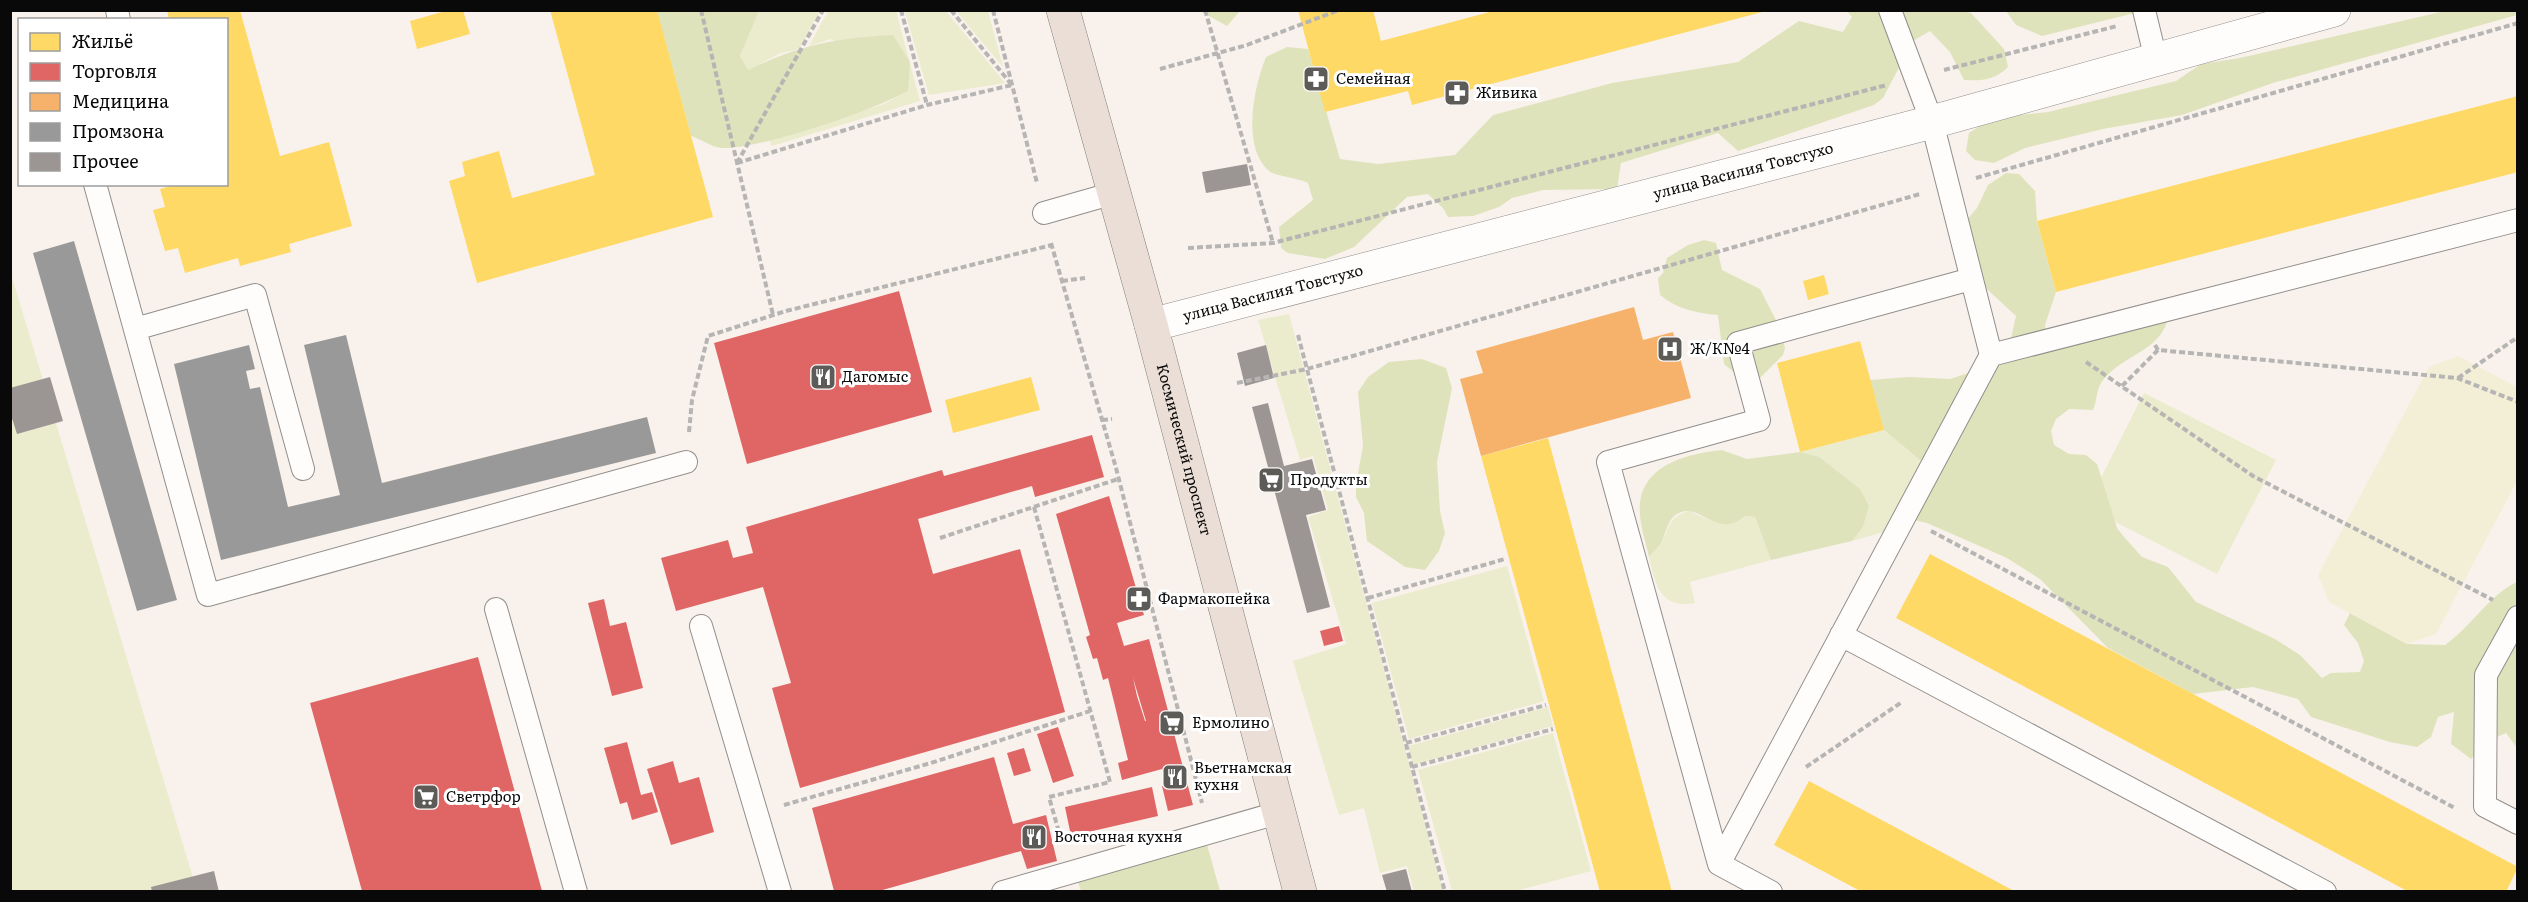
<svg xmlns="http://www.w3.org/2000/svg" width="2528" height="902" font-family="Literata,serif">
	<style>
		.green { fill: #ebebcd }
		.forest { fill: #dfe3bb }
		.pitch { fill: #f3efd6 }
		.homes { fill: #ffd966 }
		.shops { fill: #e06666; fill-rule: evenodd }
		.health { fill: #f6b26b }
		.industry { fill: #999 }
		.building { fill: #9b9693 }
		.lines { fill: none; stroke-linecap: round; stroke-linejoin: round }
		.service-casing { stroke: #918e8b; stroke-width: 24 }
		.minor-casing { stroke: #918e8b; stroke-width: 34 }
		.primary-casing { stroke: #7e7b78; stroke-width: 34 }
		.path { stroke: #b6b5b4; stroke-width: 4; stroke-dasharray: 6 3; stroke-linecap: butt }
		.service { stroke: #fefdfc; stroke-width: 22 }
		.minor { stroke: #fefdfc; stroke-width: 33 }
		.primary { stroke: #ebded6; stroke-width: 33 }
		.labels { text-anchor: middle; stroke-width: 6; stroke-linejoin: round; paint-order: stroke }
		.poi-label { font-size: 15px; fill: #090909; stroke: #fff; text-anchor: start }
		.street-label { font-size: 15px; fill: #090909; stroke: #fff }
	</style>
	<rect width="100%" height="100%" fill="#f9f2ec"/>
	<path class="green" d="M759,11H820L799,49L781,53L748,70L740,56Z
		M828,11H896L920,101L772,146L769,140L884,104L908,91L831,39L809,46Z
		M905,11H946L1005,83L929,95Z
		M956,11H988L1003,67Z
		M11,274L197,891H11Z
		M1289,314L1443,891H1414L1407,866L1380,873L1364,808L1339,815L1293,661L1346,644L1308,517L1328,510L1313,456L1300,460L1258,320Z
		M2144,393L2276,460L2217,574L2086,507Z
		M1884,430L1927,466L1895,529L1852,541L1863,527L1869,506C1854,477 1828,467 1800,452Z
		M1689,511C1708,519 1727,532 1745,516L1755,517L1771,560L1690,582L1695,603C1660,610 1655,583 1649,557C1653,552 1659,547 1662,542C1670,526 1670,516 1689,511Z
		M1507,566L1544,701L1409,739L1372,603Z
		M1548,707L1553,726L1413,765L1408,746Z
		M1553,733L1591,871L1516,891H1452L1418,770Z"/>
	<path class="forest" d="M657,11H759L740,56L748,70C799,45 836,38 893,35L910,62L908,91C874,110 759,150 721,148C712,147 700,139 691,136Z
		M1200,11H1240L1227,26Z
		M1847,11H1965L1971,13L2004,49L2008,67C1995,80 1982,81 1964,80L1950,52L1930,31L1913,41L1883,98L1874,105L1738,151L1718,133L1621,163L1617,189L1543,190L1512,198L1499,207L1473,216L1448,217L1443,208L1428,194L1407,197L1354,247L1325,259L1288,253L1281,248L1279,227L1313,200L1308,183C1298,178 1274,176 1269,171C1241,147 1254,86 1266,57L1287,47L1308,49L1340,159L1378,164L1455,155L1493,115L1612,83L1738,62L1799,21L1843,32L1852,17Z
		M2006,11H2143L2042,36L2016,25Z
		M2445,11H2517V15L2273,83L2182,115L2103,129L2025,148L1994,163L1975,160L1966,151L1969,133L1992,118L2048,112L2118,95L2176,81L2201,64L2240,58Z
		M2006,173L2019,174L2035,191L2037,221L2056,292L2045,325L2046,334L2165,318L2167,322C2157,353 2119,356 2101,383C2096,391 2097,402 2093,410L2069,409L2056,419L2051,431L2054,445L2069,454L2086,455L2097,464L2117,528L2124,537L2142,557L2168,567L2196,602L2275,639L2300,655L2322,678L2331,673L2360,672L2364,661L2358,643L2344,625L2350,613L2407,644L2445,645C2471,627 2490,594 2517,582V748L2506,733L2486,742L2471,759L2451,744L2454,712L2438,717L2431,737L2417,747L2390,742L2311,717L2298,699L2253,687L2193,694L2108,648L2040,579L2007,558L1927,523L1901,517L1927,466L1884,430L1870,380L1909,377L1950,379L1995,364L2011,338L2016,316L1976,279L1961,227L1977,208L1988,185Z
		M1704,240L1716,243L1722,270L1760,289L1780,328L1785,348L1783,355L1757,381L1742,379L1724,364L1718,315C1696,313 1677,309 1660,295L1658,278L1663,273L1667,258L1688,245Z
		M1422,359L1446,368L1452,388L1437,462L1440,511L1445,533L1439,551L1425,570L1405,567L1367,541L1364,513L1356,497V484L1363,446L1358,392L1368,377L1389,362Z
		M1722,450L1747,459L1800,452L1819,457L1860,489L1869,506L1863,527L1852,541L1771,560L1755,517L1745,516C1717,541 1699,500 1677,514C1667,520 1666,534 1661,543C1658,548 1653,552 1649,557C1646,543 1641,529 1640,515C1636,466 1685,454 1722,450Z
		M1206,841L1220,891H1081L1076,876Z"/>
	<path class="pitch" d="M2458,356L2517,387V481L2436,634L2407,644L2329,602L2318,575L2429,367Z"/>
	<path class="homes" d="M167,10H240L280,156L329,142L352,226L289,244L291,252L240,266L238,258L185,273L178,248L165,251L153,210L165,207L160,189L177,184H226V20H169Z
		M449,10H463L470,34L417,49L410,21Z
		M550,10H657L713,217L477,283L449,181L465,176L462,162L499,151L512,198L595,175Z
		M1298,10H1373L1381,41L1497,10L1766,11L1412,105L1408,91L1325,112Z
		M2518,96V172L2056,292L2037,221Z
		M1824,275L1829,294L1808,300L1803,281Z
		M1860,341L1884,430L1800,452L1777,363Z
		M1031,377L1040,410L953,433L945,400Z
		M1548,438L1555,464L1672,892H1600L1593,866L1481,456Z
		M1930,554L2518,867L2506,892H2409L1896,618Z
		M1809,781L2016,892H1862L1774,845Z"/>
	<path class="shops" d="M899,291L932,412L747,464L714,343Z
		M1092,435L1104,477L1035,497L1032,486L918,519L933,574L1020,549L1065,712L800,788L772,688L791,683L763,587L676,611L661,558L728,540L733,558L753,553L746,527L942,470L944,476Z
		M1109,496L1144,615L1117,623L1124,646L1149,639L1193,805L1168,811L1162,786L1167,785L1162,769L1122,780L1118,763L1128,760L1114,702L1108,678L1103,680L1097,658L1093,659L1086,637L1090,635L1056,514ZM1133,678L1146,721H1145L1137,696Z
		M604,599L610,626L626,622L643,688L612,696L588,603Z
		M1339,626L1343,641L1324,646L1320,631Z
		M478,657L542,891H362L310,703Z
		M1058,727L1074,776L1053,783L1037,734Z
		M627,742L641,795L652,792L658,812L632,820L627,802L620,804L604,748Z
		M1024,748L1031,771L1014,776L1007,753Z
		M994,757L1013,824L1046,815L1057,861L1027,869L1021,851L879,891H834L812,808Z
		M673,761L679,783L699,777L714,832L671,845L647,769Z
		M1152,787L1158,816L1071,836L1065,807Z"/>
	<path class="health" d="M1634,307L1643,340L1673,332L1691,398L1481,456L1460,379L1483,373L1476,351Z"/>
	<path class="industry" d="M74,241L177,600L137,611L33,253Z
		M346,335L382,483L647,417L656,453L221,560L174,364L249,345L255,369L246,371L250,389L260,387L288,507L340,495L304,345Z"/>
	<path class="building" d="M1247,164L1251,185L1206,193L1202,172Z
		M1266,345L1274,378L1245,386L1237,353Z
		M50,377L63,421L17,434L10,412V388Z
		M1268,403L1284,466L1312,459L1326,510L1306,515L1330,607L1307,613L1252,407Z
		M1406,869L1412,892H1387L1382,875Z
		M214,871L219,892H152L151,887Z"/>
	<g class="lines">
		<g class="service-casing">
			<path id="service" d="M117,10L119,20
				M2144,10L2156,60
				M95,184L208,595L686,462
				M1044,213L1114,193
				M135,329L255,295L303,469
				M1991,355L2518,220
				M496,609L576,892
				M2518,617L2486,675L2485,806L2518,823
				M701,626L780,892
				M1841,635L2325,892
				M1719,864L1991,355L1932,122L1890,10
				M1003,892L1281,812
				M1771,892L1719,864L1608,462L1759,420L1738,343L1971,279"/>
		</g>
		<g class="minor-casing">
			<g id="minor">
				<path id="s1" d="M1151,325L1932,122L2334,10"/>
			</g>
		</g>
		<g class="primary-casing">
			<g id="primary">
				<path id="s2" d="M1063,10L1151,325L1300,892"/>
			</g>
		</g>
		<path class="path" d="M701,10L773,315
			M901,10L927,105
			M951,10L1011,84
			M993,10L1037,183
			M1205,10L1273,243
			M1160,69L1247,45L1339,10
			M1944,70L2117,26
			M737,163L927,105L1012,85
			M737,163L823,10
			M1976,178L2518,23
			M1051,243L1116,468L1202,803
			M1188,248L1273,243L1887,85
			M1062,281L1085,278
			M1298,335L1445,892
			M2155,345L2158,350L2457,378L2518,402
			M2086,362L2253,476L2493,600
			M2458,378L2518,337
			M1237,383L1307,369L1920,194
			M2122,386L2158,350
			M1102,420L1112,419
			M689,432L692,400L708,336L786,311L1052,245
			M1034,507L1110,782L1049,797L1062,843
			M1931,531L2455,808
			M940,538L1118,479
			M1368,598L1505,559
			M1406,743L1546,705
			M1412,767L1553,729
			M1806,767L1902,702
			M784,805L931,763L1090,711"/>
		<use href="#service" class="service"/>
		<use href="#minor" class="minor"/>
		<use href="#primary" class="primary"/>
	</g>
	<defs>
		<g id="pharmacy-square" transform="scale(1.35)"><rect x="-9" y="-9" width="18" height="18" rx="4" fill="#5d5b58" stroke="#fff"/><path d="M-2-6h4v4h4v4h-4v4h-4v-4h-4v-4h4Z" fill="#fff"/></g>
		<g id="hospital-square" transform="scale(1.35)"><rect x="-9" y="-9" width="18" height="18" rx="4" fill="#5d5b58" stroke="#fff"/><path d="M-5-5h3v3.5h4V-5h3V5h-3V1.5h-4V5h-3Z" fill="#fff"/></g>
		<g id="restaurant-square" transform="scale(1.35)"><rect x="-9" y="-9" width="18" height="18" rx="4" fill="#5d5b58" stroke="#fff"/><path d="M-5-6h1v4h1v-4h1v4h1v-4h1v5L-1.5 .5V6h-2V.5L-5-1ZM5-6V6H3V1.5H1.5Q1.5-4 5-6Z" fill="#fff"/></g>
		<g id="supermarket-square" transform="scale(1.35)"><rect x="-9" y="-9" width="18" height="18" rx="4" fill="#5d5b58" stroke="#fff"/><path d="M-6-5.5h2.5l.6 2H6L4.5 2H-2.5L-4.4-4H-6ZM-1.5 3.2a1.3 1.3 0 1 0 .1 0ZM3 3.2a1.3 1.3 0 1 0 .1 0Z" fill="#fff"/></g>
	</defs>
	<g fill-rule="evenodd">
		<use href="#pharmacy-square" x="1316" y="79"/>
		<use href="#pharmacy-square" x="1457" y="93"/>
		<use href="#hospital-square" x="1670" y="349"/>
		<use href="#restaurant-square" x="823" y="377"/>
		<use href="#supermarket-square" x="1271" y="480"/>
		<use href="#pharmacy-square" x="1139" y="599"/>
		<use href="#supermarket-square" x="1172" y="723"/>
		<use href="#restaurant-square" x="1175" y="777"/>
		<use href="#supermarket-square" x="426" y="797"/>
		<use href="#restaurant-square" x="1034" y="837"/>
	</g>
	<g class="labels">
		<g class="poi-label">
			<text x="1336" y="84">Семейная</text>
			<text x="1476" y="98">Живика</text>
			<text x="1690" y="354">Ж/К№4</text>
			<text x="842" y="382">Дагомыс</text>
			<text x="1290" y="485">Продукты</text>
			<text x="1158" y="604">Фармакопейка</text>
			<text x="1192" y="728">Ермолино</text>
			<text x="1194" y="773">Вьетнамская<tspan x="1194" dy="17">кухня</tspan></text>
			<text x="446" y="802">Светрфор</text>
			<text x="1054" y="842">Восточная кухня</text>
		</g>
		<g class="street-label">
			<text dy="5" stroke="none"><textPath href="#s1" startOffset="612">улица Василия Товстухо</textPath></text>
			<text dy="5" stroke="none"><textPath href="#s1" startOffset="126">улица Василия Товстухо</textPath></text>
			<text dy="5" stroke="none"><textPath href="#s2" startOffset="456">Космический проспект</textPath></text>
		</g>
	</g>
	<rect width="2528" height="902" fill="none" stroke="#090909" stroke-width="24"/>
	<rect x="18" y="18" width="210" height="168" fill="#ffffff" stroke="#9d9d9d" stroke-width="1.5"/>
	<rect x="30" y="33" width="30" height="18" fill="#ffd966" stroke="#9d9d9d" stroke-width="1.5"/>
	<text x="72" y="48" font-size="18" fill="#090909">Жильё</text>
	<rect x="30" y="63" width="30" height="18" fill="#e06666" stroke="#9d9d9d" stroke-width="1.5"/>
	<text x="72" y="78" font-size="18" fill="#090909">Торговля</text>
	<rect x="30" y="93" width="30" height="18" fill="#f6b26b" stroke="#9d9d9d" stroke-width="1.5"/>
	<text x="72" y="108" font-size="18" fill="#090909">Медицина</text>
	<rect x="30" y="123" width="30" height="18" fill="#999999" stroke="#9d9d9d" stroke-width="1.5"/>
	<text x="72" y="138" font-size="18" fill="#090909">Промзона</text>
	<rect x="30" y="153" width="30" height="18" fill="#9b9693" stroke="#9d9d9d" stroke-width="1.5"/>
	<text x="72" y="168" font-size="18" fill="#090909">Прочее</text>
</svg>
